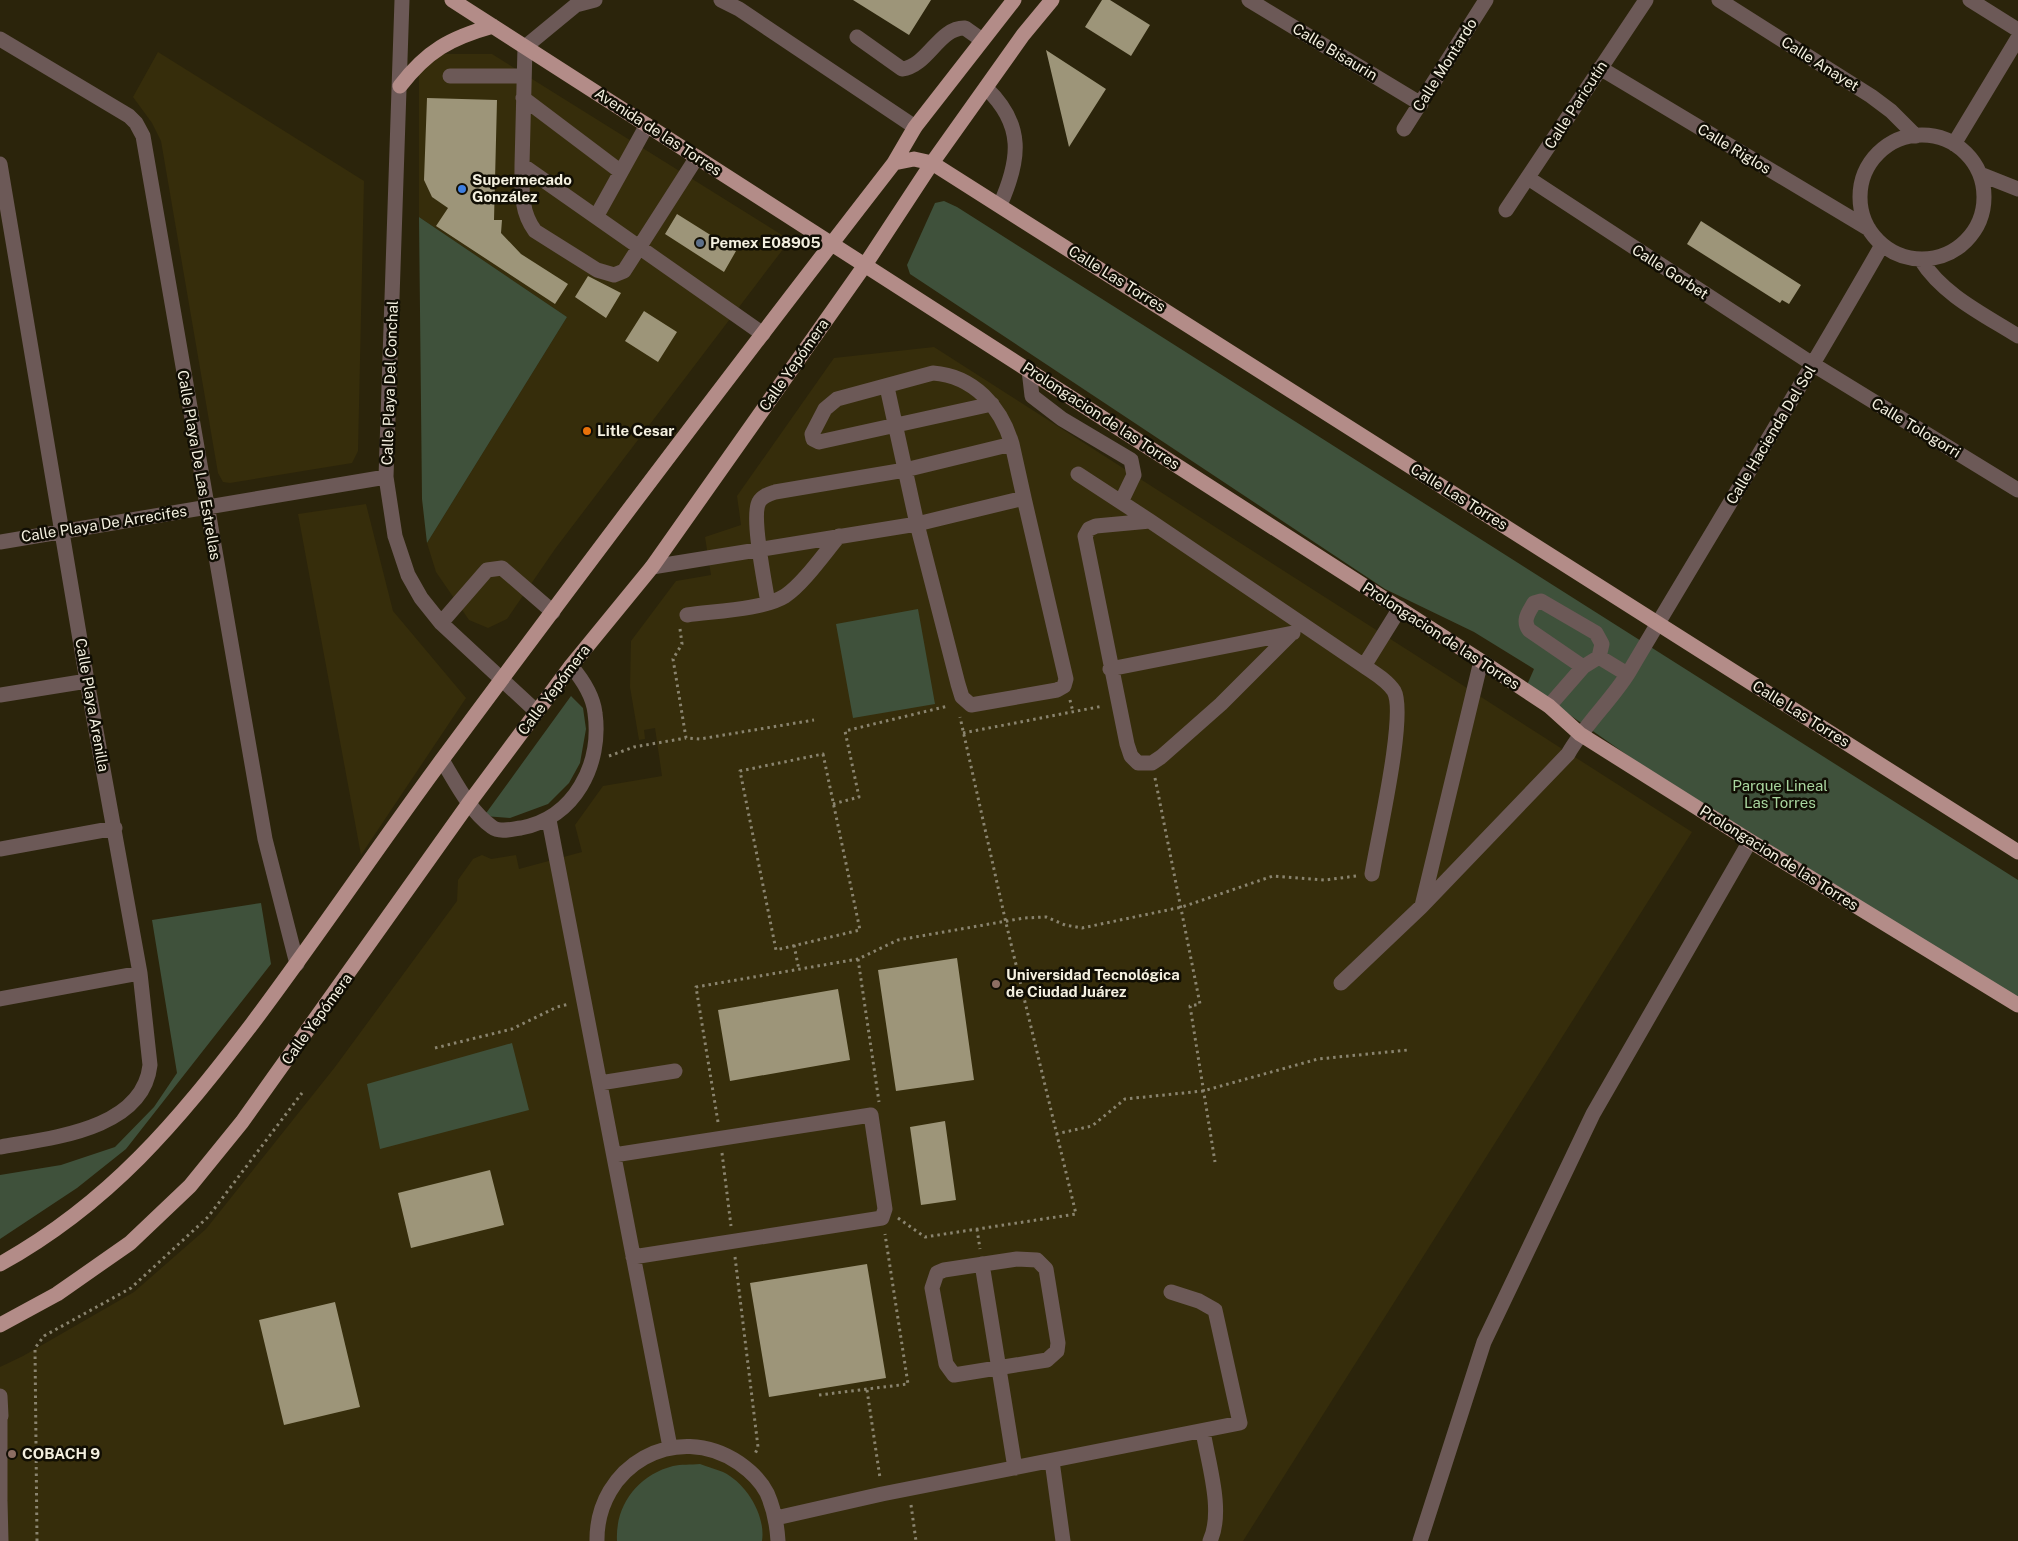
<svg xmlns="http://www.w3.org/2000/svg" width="2018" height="1541" font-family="'Public Sans',sans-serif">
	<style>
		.built { fill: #362d0b }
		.green { fill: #3f513b }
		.building { fill: #9d9579 }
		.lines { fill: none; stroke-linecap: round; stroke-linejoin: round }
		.path { stroke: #8a846f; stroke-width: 3; stroke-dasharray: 2.5 4; stroke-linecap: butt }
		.minor { stroke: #6c5957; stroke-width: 15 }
		.major { stroke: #b38c88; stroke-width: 15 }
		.shop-dot { fill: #3f7fe0; stroke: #110e04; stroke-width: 2 }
		.service-dot { fill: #5c6f8a; stroke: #110e04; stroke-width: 2 }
		.food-dot { fill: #e8710a; stroke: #110e04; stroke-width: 2 }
		.education-dot { fill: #8d6e63; stroke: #110e04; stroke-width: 2 }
		.labels { text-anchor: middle; stroke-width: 5; stroke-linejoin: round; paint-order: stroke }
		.street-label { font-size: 15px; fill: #f4f0e0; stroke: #110e04 }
		.poi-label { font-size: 15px; font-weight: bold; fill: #f4f0e0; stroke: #110e04; text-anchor: start }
		.park-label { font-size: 15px; fill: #a9d69f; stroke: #110e04 }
	</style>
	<rect width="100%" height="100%" fill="#2b240b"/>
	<path class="built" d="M158,52L364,181L358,451L352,463L230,483L223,482L218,473L161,141L152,123L133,97Z
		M438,54H492L790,240L555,549L507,619L488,628L469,620L436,572L427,543L567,317L419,217V70Z
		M934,347L1692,832L1243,1541H0V1367L23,1356L134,1292L206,1229L335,1067L457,901L458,880L473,859L482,855L491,859L516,855L519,869L582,852L575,825L603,786L662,776L655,728L644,730L645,739L639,740L630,687L631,641L676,581L711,575L705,537L741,525L737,496L834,358Z
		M366,504L393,611L466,698L361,855L298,514Z"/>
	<path class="green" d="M944,201L957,207L2018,880V1004L1750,841L1527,685L1534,669L1474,632L1385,589L910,274L907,265L935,203Z
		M419,217L567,317L427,543L422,499Z
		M918,609L935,704L853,718L836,624Z
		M571,696L583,708L586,729L580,763L569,783L548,804L510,818L484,816Z
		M261,903L271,964L126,1149L77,1188L0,1239V1175L61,1165L115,1147L154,1107L177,1073L152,920Z
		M512,1043L529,1110L380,1149L367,1084Z
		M700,1464C707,1467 716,1469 723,1472C746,1483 766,1515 762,1541H617C615,1505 638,1475 673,1466C681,1464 691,1465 700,1464Z"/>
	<path class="building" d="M853,0H931L909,35Z
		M1102,0H1110L1150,25L1131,56L1085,27Z
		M1046,50L1106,89L1069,147Z
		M427,98L497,100L494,220H502L501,233L521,254L568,284L555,304L436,226L448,208L432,197L424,180Z
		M677,214L736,251L724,272L665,234Z
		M1701,221L1801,285L1789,304L1782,300L1780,303L1687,244Z
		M588,276L621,293L606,318L575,297Z
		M644,311L677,332L658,362L625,341Z
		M957,958L974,1080L896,1091L878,970Z
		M838,989L850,1060L730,1081L718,1010Z
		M945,1121L956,1200L921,1205L910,1127Z
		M490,1170L504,1225L411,1248L398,1193Z
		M867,1264L886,1378L769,1397L750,1283Z
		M335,1302L360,1407L284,1425L259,1320Z"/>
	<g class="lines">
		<path class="path" d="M680,629L682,644L673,659L686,738L700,739L814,720
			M1070,700L1073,712
			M963,733L1103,706
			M823,754L860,930L776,950L740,771Z
			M609,756L634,747L686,738
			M1155,778L1200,1004L1190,1006L1215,1162
			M833,804L859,797L845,731L948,706
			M794,945L799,970
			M858,959L879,1102
			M435,1048L512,1029L557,1007L569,1004
			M718,1122L696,987L858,959L898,940L1024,918L1046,917L1065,925L1082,928L1182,907L1273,876L1325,880L1356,876
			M1056,1134L1092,1126L1125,1099L1203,1091L1318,1059L1408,1050
			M722,1153L731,1226
			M898,1218L925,1237L1076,1214L1006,923L960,717
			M977,1229L980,1249
			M735,1257L758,1447L755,1454
			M867,1390L880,1478
			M819,1395L908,1384L885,1234
			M911,1505L916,1541
			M37,1541L35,1348L44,1336L131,1288L208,1217L302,1093"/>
		<path class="minor" d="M402,0L386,477L395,536L408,575L421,598L441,623L537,712
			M595,0L576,5L525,47L522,165L763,334
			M721,0L739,9L915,127
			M1249,0L1421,104
			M1719,0L1871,96L1891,111L1916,136
			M1970,0L2018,30
			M857,37L902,69C928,66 939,27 965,28L982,40
			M0,39L129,116L136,123L143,136L265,839L297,964
			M1600,68L1869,229
			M450,76H524
			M986,88C1025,125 1020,160 1000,205
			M523,98L621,172L647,125
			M1404,129L1486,0
			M1860 197a62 62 0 1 1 124 0a62 62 0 1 1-124 0Z
			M1954,144L2018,38
			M0,164L87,681L140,973L150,1065C143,1130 50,1138 0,1147
			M522,165C522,188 520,211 535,231L597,270L614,275L624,271L697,157
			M1980,174L2018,189
			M1528,178L1814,365L2018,490
			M1506,210L1646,0
			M596,217L621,172
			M1921,260C1943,295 1983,314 2018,336
			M1029,370L1032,396L1062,419L1131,460L1134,475L1121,502
			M992,404L819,442L813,439L812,434L825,409L837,399L933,373C974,376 1001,407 1012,444
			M1078,474L1150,521L1364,666L1400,608
			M1024,498L1066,679L1064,686L1057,690L971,705L962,697L958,684L917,524Z
			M1150,521L1096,526L1089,529L1085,536L1127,744L1131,756L1138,763H1152L1161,757L1221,704L1291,634
			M0,542L386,477
			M652,567L917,524L887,387
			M1541,601L1596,633L1602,644L1599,657L1583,667L1529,630C1522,620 1529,612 1534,603Z
			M768,603C765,584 751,516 759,502C762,496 769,494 775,492L905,470L1012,444L1024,498
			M687,615C714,611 762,610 785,596C803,584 824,554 839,536
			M441,623L487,570L502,568L553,612
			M1599,657L1627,674
			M1364,666C1374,673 1387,680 1394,691C1407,714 1377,842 1372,874
			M1110,669L1293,633
			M0,695L87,681
			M1549,706L1583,667
			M442,760C456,783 469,810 492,827C500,833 512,829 521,828C575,818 602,764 595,713C593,695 582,679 571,666
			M549,820L670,1447
			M0,849L115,828
			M1422,906L1481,661
			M1341,983L1421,907L1568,754C1585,724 1611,701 1629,672C1713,530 1800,389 1882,245
			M0,999L140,973
			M600,1083L675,1071
			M614,1155L871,1115L885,1209L882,1218L633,1257
			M1017,1259L1037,1260L1046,1269L1058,1343L1057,1351L1047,1360L954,1375L946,1364L934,1299L932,1288L937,1273L944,1270Z
			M982,1264L1015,1468
			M0,1396L1,1416
			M0,1416V1500
			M1203,1431C1208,1463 1224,1511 1210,1541
			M1052,1461L1063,1541
			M0,1501L1,1541
			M776,1518L882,1494L1240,1423L1215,1310L1199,1301L1171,1292
			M597,1541C596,1466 676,1420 739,1463C749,1470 761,1481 767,1493C774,1509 777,1524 778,1541
			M1420,1541L1484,1342L1593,1114L1750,841"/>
		<path class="major" d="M452,0L1481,661L1549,706L1580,734L1750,841L2018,1005
			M400,86C427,51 450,38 493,26
			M894,163L914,159L932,163L2018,852
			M0,1264C110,1203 177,1122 252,1024C318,936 379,845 444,757C592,557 742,359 894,163L915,127L1014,0
			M0,1325L57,1294L130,1243L190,1186L242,1122L469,803L571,666L652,567L865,265L932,163L1023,35L1052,0"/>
	</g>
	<circle class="shop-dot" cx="462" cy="189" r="5"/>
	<circle class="service-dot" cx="700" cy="243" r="5"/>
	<circle class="food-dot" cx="587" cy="431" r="5"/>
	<g class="education-dot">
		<circle cx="996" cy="984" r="5"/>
		<circle cx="12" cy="1454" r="5"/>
	</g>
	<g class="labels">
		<g class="street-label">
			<text transform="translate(1335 52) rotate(31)" y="5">Calle Bisaurin</text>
			<text transform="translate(1820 64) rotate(32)" y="5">Calle Anayet</text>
			<text transform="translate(1445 65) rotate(-58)" y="5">Calle Montardo</text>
			<text transform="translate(1576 105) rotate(-57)" y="5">Calle Paricutín</text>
			<text transform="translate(658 132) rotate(33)" y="5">Avenida de las Torres</text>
			<text transform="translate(1734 149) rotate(31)" y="5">Calle Riglos</text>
			<text transform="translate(1670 272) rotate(33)" y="5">Calle Gorbet</text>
			<text transform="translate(1117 279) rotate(32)" y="5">Calle Las Torres</text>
			<text transform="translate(794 365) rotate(-55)" y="5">Calle Yepómera</text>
			<text transform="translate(390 383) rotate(-88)" y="5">Calle Playa Del Conchal</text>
			<text transform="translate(1101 416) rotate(33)" y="5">Prolongacion de las Torres</text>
			<text transform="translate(1916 428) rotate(31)" y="5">Calle Tologorri</text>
			<text transform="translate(1771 435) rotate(-59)" y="5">Calle Hacienda Del Sol</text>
			<text transform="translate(199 465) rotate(80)" y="5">Calle Playa De Las Estrellas</text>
			<text transform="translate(1459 497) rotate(32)" y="5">Calle Las Torres</text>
			<text transform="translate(104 524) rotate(-9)" y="5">Calle Playa De Arrecifes</text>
			<text transform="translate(1441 636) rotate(33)" y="5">Prolongacion de las Torres</text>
			<text transform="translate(554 690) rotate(-53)" y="5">Calle Yepómera</text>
			<text transform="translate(92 705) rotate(80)" y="5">Calle Playa Arenilla</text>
			<text transform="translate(1801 714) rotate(32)" y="5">Calle Las Torres</text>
			<text transform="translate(1779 858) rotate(32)" y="5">Prolongacion de las Torres</text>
			<text transform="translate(317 1019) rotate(-54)" y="5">Calle Yepómera</text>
		</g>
		<g class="poi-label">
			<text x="472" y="185">Supermecado<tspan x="472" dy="17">González</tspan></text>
			<text x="710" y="248">Pemex E08905</text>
			<text x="597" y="436">Litle Cesar</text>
			<text x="1006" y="980">Universidad Tecnológica<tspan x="1006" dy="17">de Ciudad Juárez</tspan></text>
			<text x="22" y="1459">COBACH 9</text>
		</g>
		<g class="park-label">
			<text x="1780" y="791">Parque Lineal<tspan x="1780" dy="17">Las Torres</tspan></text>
		</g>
	</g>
</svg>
